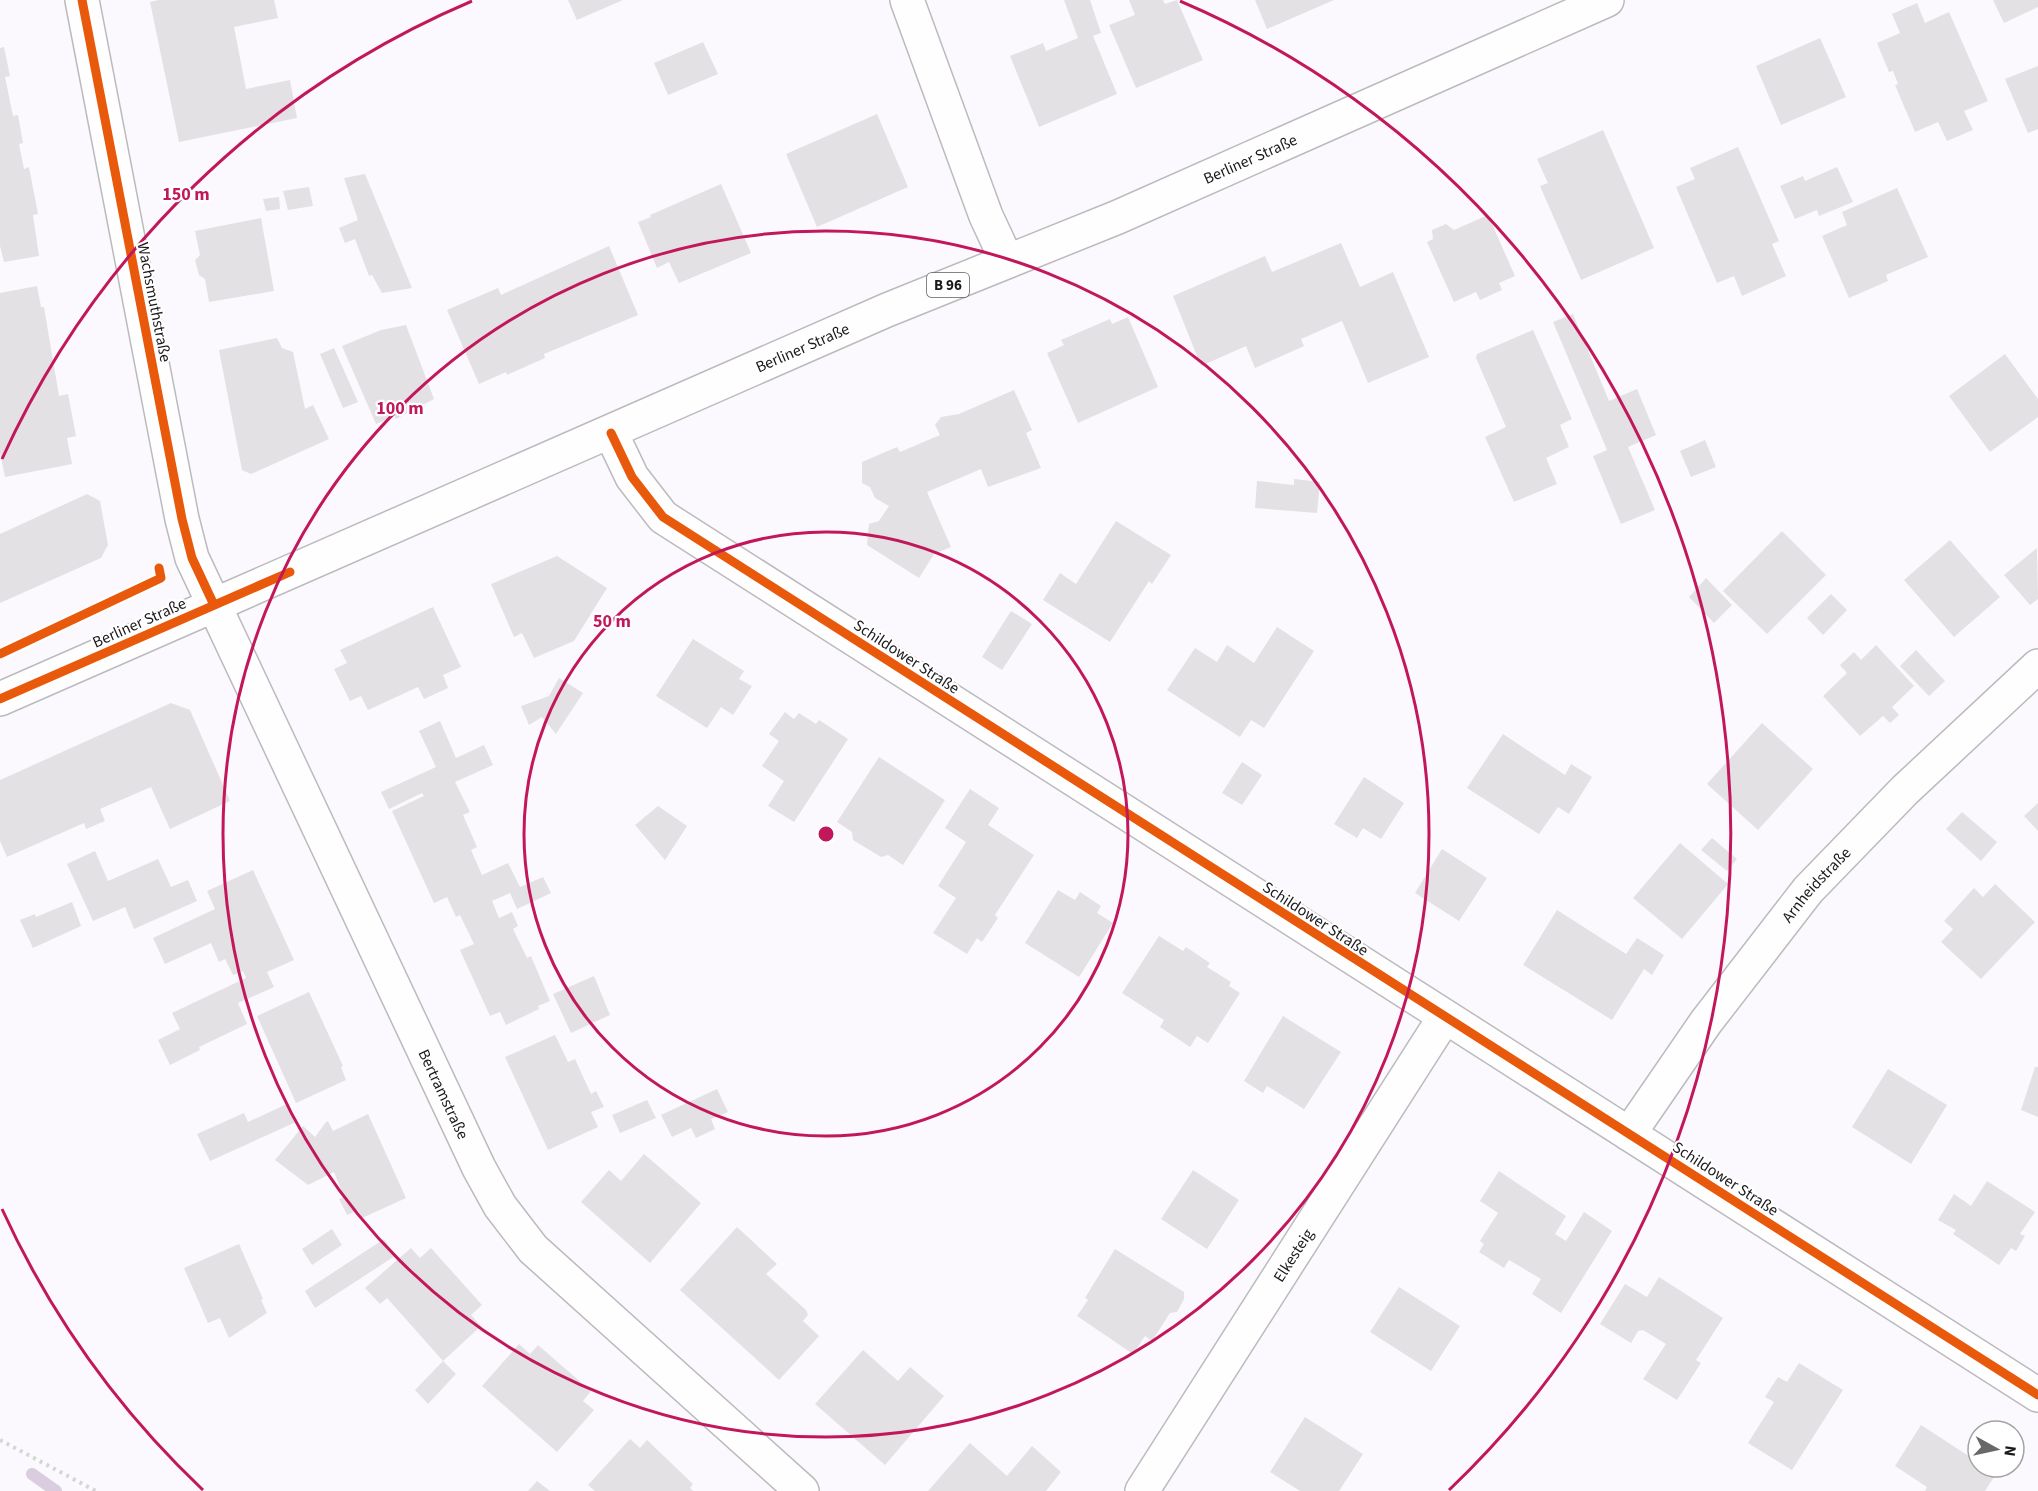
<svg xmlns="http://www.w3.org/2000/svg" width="2038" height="1491" font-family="'Source Sans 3',sans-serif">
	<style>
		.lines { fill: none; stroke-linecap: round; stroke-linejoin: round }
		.stream { stroke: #dacde0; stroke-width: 12 }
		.building { fill: #e3e1e4 }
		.minor-casing { stroke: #bbbabd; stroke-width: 36 }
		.major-casing { stroke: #bbbabd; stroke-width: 36 }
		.path { stroke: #d6d5d6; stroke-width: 4; stroke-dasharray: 3 4.5; stroke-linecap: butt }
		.minor { stroke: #fefeff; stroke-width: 33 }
		.major { stroke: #fefeff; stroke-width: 33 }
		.cycleway-casing { stroke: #fff; stroke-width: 13 }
		.cycleway { stroke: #e8590c; stroke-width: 9 }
		.ring { fill: none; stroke: #c2185b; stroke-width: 3 }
		.labels { text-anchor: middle; stroke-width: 4.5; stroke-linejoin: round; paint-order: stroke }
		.shield { fill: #fff; stroke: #5f5d5f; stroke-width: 1.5 }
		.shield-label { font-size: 15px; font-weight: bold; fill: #1a181b }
		.street-label { font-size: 16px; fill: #1a181b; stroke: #fff }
		.centre { fill: #c2185b; stroke: #fff; stroke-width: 3 }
		.ring-label { font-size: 18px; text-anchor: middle; font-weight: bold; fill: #c2185b; stroke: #fff; stroke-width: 4.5; stroke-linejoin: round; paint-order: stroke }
	</style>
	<rect width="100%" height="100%" fill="#fbf9fd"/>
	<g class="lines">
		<path class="stream" d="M32,1474L56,1491"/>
	</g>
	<path class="building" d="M159,0H274L278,18L234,27L246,89L290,80L297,118L179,142L150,2Z
		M568,0H623L577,20Z
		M1064,0H1090L1101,33L1093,36L1117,94L1039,127L1010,56L1043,43L1046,51L1078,38Z
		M1129,0H1163L1165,4L1177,0L1203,60L1136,88L1109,25L1135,15Z
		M1255,0H1334L1267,29Z
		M1993,0H2038V7L2004,23Z
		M1917,3L1925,23L1949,12L1988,101L1964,111L1973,130L1947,141L1938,122L1915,132L1895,85L1898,84L1893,71L1889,72L1877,43L1900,33L1892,14Z
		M1820,38L1846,97L1781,125L1756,66Z
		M703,42L718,74L668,95L654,63Z
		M4,47L10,76L5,77L13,116L18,115L23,143L19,144L24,169L29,167L38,214L33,215L39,256L4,262L0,246V48Z
		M2038,66V129L2028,133L2005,79Z
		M877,114L908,187L817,227L786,154Z
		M1603,130L1654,248L1581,280L1540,186L1548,183L1537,159Z
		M1738,147L1779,241L1772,244L1786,276L1742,296L1734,276L1717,283L1676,187L1695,179L1690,168Z
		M1837,167L1853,202L1819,216L1817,210L1795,219L1780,186L1803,176L1805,181Z
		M365,174L412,288L382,293L372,275L369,276L355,239L345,243L339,228L358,220L344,178Z
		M721,184L751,253L679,283L669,262L657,268L638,222L651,217L650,215Z
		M309,187L313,206L288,210L283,191Z
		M1897,188L1928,257L1886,275L1888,281L1849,298L1822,236L1847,225L1842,212Z
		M279,197L280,209L266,211L263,199Z
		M1488,215L1515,276L1499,283L1502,290L1480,300L1476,292L1454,302L1427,242L1433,239L1432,230L1446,224L1454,230Z
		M261,218L274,291L209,302L205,279L199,275L195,260L200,255L195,231Z
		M1341,243L1360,287L1393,272L1429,357L1368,383L1342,321L1301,339L1304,346L1255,368L1246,346L1201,366L1173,296L1265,256L1272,272Z
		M609,246L638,315L544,354L545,358L507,375L506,372L479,384L447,310L498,288L501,295Z
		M37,286L41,307H44L59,396L68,394L76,436L67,438L72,464L5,477L0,453V293Z
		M1573,314L1609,401L1637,389L1656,435L1628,447L1655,510L1621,524L1593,456L1607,450L1553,322Z
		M1128,317L1158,387L1078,423L1047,353L1064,345L1061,340L1110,319L1112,324Z
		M406,325L434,399L396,419L395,416L376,424L342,346L381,330Z
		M1533,330L1572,419L1560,425L1569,447L1546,458L1557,484L1514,502L1485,437L1506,427L1476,358L1477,354Z
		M277,338L282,348L293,352L305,409L313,405L329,439L251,474L242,470L219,350Z
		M334,348L358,402L343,408L320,354Z
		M2005,354L2038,399V417L1990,452L1949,396Z
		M1014,390L1032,430L1026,433L1041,468L988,487L981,469L927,492L951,547L934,554L919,578L867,545L869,524L879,521L889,506L875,498L870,487L862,483V462L897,447L900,452L940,435L935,425L941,417L959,414Z
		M1705,440L1716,467L1691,477L1680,451Z
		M1294,479L1320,482L1317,513L1255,508L1257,481L1294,485Z
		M87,494L100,501L108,545L101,558L0,603V534Z
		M1116,521L1171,555L1152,584L1149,581L1110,642L1043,600L1060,573L1076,584Z
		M1782,531L1826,575L1767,634L1723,591Z
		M1950,540L2000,597L1954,637L1904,580Z
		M2037,548L2038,599L2030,605L2004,575Z
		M557,556L607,588L574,641L534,658L522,633L514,637L491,584Z
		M1706,578L1732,605L1714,623L1689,597Z
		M1831,594L1847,610L1823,635L1807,618Z
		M433,607L461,667L443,675L448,688L424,699L418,687L368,710L361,696L350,701L334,669L347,663L340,650Z
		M1011,611L1032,624L1002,670L982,657Z
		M1277,627L1314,651L1264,728L1251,720L1240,737L1167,690L1195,648L1217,662L1227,645L1254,663Z
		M693,639L744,671L739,679L752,686L733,715L721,707L707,728L656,696Z
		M1876,645L1914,686L1892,707L1899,715L1890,723L1883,716L1860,736L1823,696L1847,673L1840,665L1854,652L1861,660Z
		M1916,650L1945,681L1929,696L1900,666Z
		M559,678L583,693L556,734L542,717L529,725L521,706L549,696Z
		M171,703L190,710L230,801L170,829L151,787L100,809L105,821L86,829L84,823L7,857L0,841V780Z
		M785,712L794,719L799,713L816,724L819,720L848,739L794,822L768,806L784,781L762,766L779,741L769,734Z
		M440,721L456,758L484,745L493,765L455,782L470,812L463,815L477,847L471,850L482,875L508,863L520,887L543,877L551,893L517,909L510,893L492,901L499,918L512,912L518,926L513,929L527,958L531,956L550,1001L538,1006L539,1009L506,1025L500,1012L490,1016L460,950L474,944L460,915L456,917L447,897L434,903L392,811L424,796L422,793L389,809L381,792L436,767L419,731Z
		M1762,723L1813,769L1758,830L1707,784Z
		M1503,734L1565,775L1571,764L1592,777L1569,814L1558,807L1539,834L1467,788Z
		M879,757L945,800L903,865L888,855L881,857L853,840L852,832L837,822Z
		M1242,762L1262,775L1242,805L1222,793Z
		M1364,777L1404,803L1381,839L1363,828L1357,838L1334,824Z
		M970,789L999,808L988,825L1034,855L995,915L998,918L982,942L977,938L967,954L933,933L956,898L938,886L966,842L945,828Z
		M2038,803V831L2024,816Z
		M658,806L687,826L665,860L635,825Z
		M1962,812L1997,842L1981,861L1946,829Z
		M1712,838L1737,859L1727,871L1701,850Z
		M1680,843L1728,884L1682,939L1633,898Z
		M1442,849L1487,878L1459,921L1415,893Z
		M95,851L108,881L158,859L171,887L188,880L197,901L134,929L125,907L93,921L67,864Z
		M253,870L294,960L267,972L274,987L238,1003L247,1024L199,1047L200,1050L170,1065L158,1040L180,1029L172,1013L246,978L243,971L233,975L225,959L219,962L211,943L165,964L153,938L215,909L207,891Z
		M1995,884L2035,922L1981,979L1941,942L1953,929L1944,921L1974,888L1983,897Z
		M1058,890L1075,900L1080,892L1101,906L1097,913L1113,923L1079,977L1025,943Z
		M72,902L81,926L33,948L20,920L35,914L36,917Z
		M1557,910L1626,954L1637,938L1664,955L1652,975L1644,969L1612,1020L1523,965Z
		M1159,936L1183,951L1186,947L1210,963L1207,967L1231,982L1229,986L1240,993L1208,1043L1197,1036L1190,1047L1160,1027L1164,1020L1122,993Z
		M594,976L610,1015L571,1033L553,994Z
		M309,992L343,1066L341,1067L346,1080L296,1103L257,1016Z
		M1283,1016L1341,1052L1304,1109L1267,1086L1263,1093L1244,1081Z
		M555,1035L568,1062L575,1059L591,1094L596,1091L604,1107L591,1112L598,1127L548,1150L505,1057Z
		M2035,1067H2038V1117L2021,1110Z
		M1888,1069L1947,1105L1911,1164L1852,1127Z
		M717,1089L728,1112L711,1119L715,1129L696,1138L691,1128L672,1137L661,1115Z
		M647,1100L656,1118L620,1133L612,1115Z
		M287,1104L296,1122L210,1161L197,1134L244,1113L248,1122Z
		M368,1114L406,1198L362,1218L358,1210L347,1215L339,1199L344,1197L334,1172L308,1185L275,1160L303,1126L315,1137L326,1122L328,1121L333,1131Z
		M644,1154L701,1203L650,1263L581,1202L609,1170L621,1181Z
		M1193,1170L1239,1200L1207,1249L1161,1219Z
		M1499,1171L1566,1216L1555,1234L1566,1241L1584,1212L1612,1231L1561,1313L1532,1294L1541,1279L1509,1260L1504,1268L1479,1252L1484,1244L1480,1241L1498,1213L1480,1201Z
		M1987,1181L2035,1212L2020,1234L2025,1236L2016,1251L2011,1248L1999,1265L1953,1234L1956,1230L1938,1220L1954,1194L1971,1206Z
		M737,1227L777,1264L766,1274L806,1310L808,1315L803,1321L819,1336L779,1380L680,1290Z
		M332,1229L342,1245L312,1265L302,1249Z
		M384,1239L395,1256L315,1308L305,1291Z
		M239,1244L263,1299L261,1300L267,1313L229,1338L220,1318L208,1323L184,1268Z
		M411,1248L420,1258L431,1248L482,1305L471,1315L481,1326L443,1361L387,1298L380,1304L365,1288Z
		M1115,1249L1184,1292V1299L1177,1312L1170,1313L1152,1341L1145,1336L1133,1354L1077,1316L1088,1300L1085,1298Z
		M1659,1277L1723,1318L1696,1360L1701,1363L1677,1400L1643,1379L1666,1344L1643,1330L1638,1331L1631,1343L1600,1324L1625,1284L1647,1297Z
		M1399,1287L1460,1326L1431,1371L1370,1332Z
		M519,1344L530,1354L538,1345L591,1391L583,1401L594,1410L557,1452L482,1386Z
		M863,1350L898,1381L910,1367L944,1396L885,1465L815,1404Z
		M443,1361L456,1374L428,1404L415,1390Z
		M1799,1363L1843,1390L1792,1470L1748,1443L1774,1402L1765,1397L1778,1377L1787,1382Z
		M1305,1417L1363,1454L1339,1491H1300L1270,1472Z
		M1921,1425L1978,1462V1467H1986L1996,1474L1985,1491H1925L1927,1487L1895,1466Z
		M630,1439L640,1448L647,1440L693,1484L690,1488L693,1491H595L588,1485Z
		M970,1443L1007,1476L1032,1446L1061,1472L1046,1491H928Z
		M537,1481L550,1491H528Z"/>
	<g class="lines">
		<g class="minor-casing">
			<g id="minor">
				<path id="s1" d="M82,0L182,519L192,558L479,1168L500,1206L533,1249L802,1491"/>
				<path d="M907,0L986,216L1007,261"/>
				<path d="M611,433L632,477L663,517L2038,1395"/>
				<path id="s2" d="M1629,1134L1706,1022L1808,890L1905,790L2038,666"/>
				<path id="s3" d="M1142,1491L1444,1018"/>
			</g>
		</g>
		<g class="major-casing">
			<g id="major">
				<path id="s4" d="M0,699L887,310L1118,217L1607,0"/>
			</g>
		</g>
		<path class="path" d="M0,1440L96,1491"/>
		<use href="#minor" class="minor"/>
		<use href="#major" class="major"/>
		<g class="cycleway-casing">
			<path id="cycleway" d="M82,0L182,519L192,558L214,605
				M611,433L632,477L663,517L2038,1395
				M0,654L161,578L159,568
				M0,699L290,572"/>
		</g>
		<use href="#cycleway" class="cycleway"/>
	</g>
	<g class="ring">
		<circle cx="826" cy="834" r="302"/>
		<circle cx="826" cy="834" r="603"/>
		<path d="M203 1490A905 905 0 0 1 2 1209M2 459A905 905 0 0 1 472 1M1180 1A905 905 0 0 1 1449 1490"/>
	</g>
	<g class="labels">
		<rect class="shield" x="927" y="273" width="42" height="24" rx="4.5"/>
		<g class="shield-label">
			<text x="948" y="290">B 96</text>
		</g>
		<g class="street-label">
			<text dy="6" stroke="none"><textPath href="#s4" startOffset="1362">Berliner Straße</textPath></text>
			<text transform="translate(155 302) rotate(79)" y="6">Wachsmuthstraße</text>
			<text dy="6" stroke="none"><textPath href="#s4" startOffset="876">Berliner Straße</textPath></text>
			<text transform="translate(139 622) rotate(-24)" y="6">Berliner Straße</text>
			<text transform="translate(907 656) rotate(33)" y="6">Schildower Straße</text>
			<text dy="6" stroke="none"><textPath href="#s2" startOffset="312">Arnheidstraße</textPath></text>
			<text transform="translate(1316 918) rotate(33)" y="6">Schildower Straße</text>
			<text dy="6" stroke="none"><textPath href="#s1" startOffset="1161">Bertramstraße</textPath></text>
			<text transform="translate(1726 1178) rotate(33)" y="6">Schildower Straße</text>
			<text dy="6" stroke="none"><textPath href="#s3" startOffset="280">Elkesteig</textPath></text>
		</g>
	</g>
	<circle cx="826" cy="834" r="9" class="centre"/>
	<g class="ring-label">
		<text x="186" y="200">150 m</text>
		<text x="400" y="414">100 m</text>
		<text x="612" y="627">50 m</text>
	</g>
	<g transform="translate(1996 1449) rotate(98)"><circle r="28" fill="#ffffff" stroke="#a3a3a4" stroke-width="1.5"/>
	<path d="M0-4.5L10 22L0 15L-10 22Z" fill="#69676a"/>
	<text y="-9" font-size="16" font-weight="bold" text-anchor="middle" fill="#1a181b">N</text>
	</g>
</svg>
